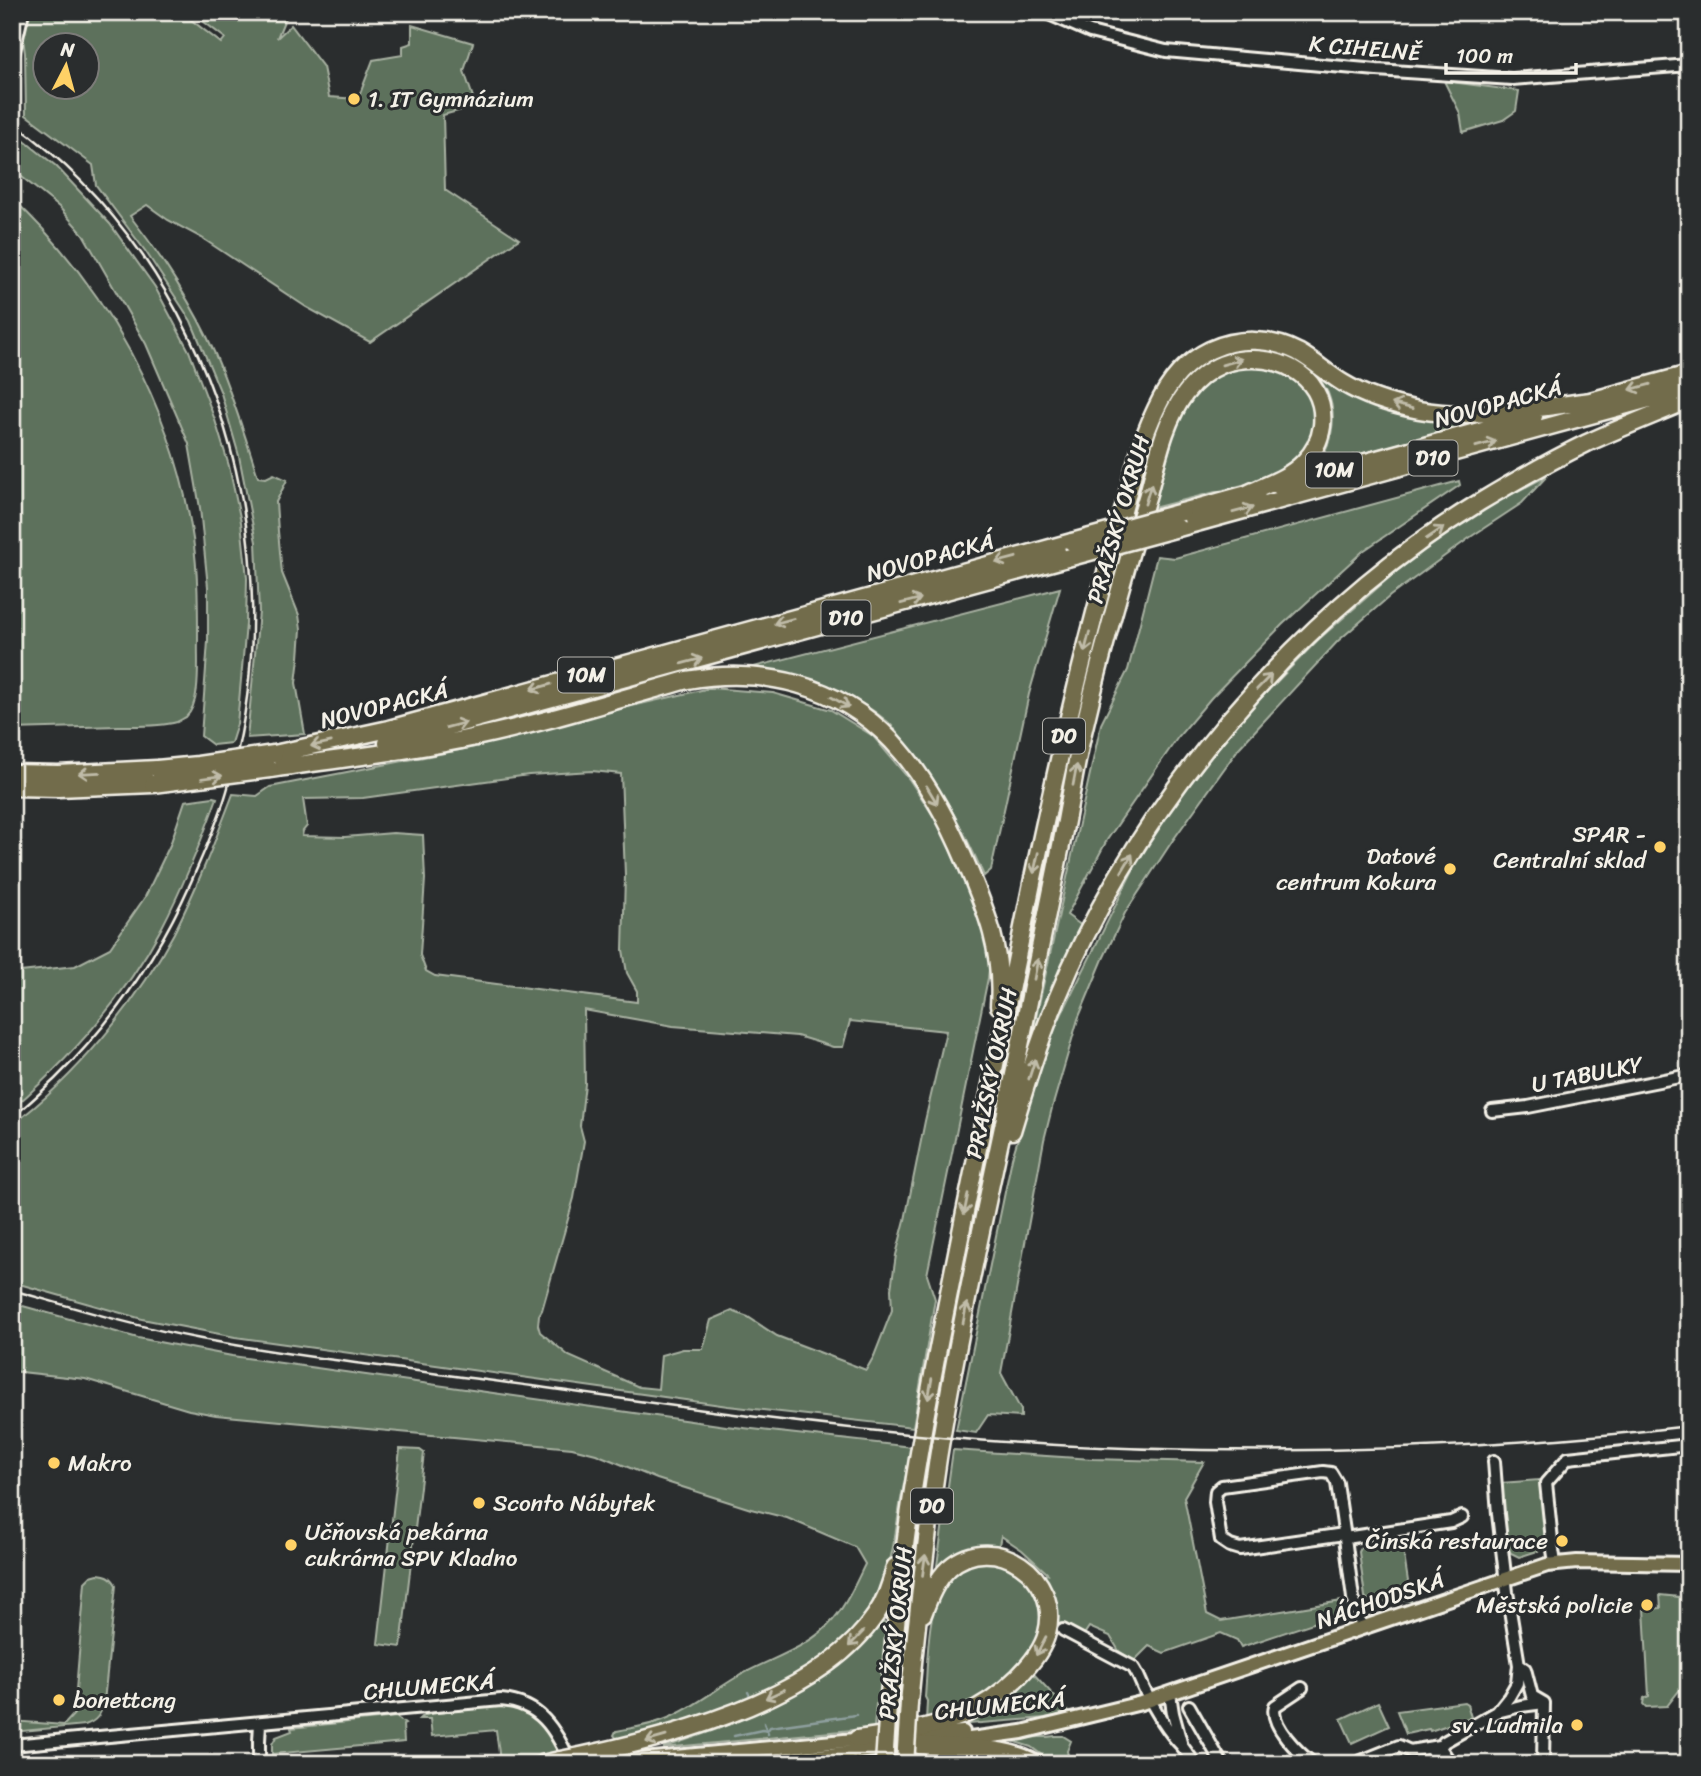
<svg xmlns="http://www.w3.org/2000/svg" width="1701" height="1776" font-family="Sriracha,sans-serif">
	<style>
		.green { fill: #5d715b; stroke: #a8b1a2; stroke-width: 2; fill-rule: evenodd }
		.lines { fill: none; stroke-linecap: round; stroke-linejoin: round }
		.stream { stroke: #8e9f9e; stroke-width: 2.5 }
		.minor-casing { stroke: #f4f1e8; stroke-width: 16 }
		.major-casing { stroke: #f4f1e8; stroke-width: 18 }
		.highway-casing { stroke: #f4f1e8; stroke-width: 21 }
		.minor { stroke: #2a2d2e; stroke-width: 10 }
		.major { stroke: #726c4b; stroke-width: 12 }
		.highway { stroke: #726c4b; stroke-width: 16 }
		.rail { stroke: #f4f1e8; stroke-width: 2.5 }
		.highway-bridge-casing { stroke: #f4f1e8; stroke-width: 21; stroke-linecap: butt }
		.highway-bridge { stroke: #726c4b; stroke-width: 16 }
		.oneway { stroke: #c0bca9 }
		.poi-dot { fill: #ffd166; stroke: #2a2d2e; stroke-width: 2.5 }
		.labels { text-anchor: middle; stroke-width: 6; stroke-linejoin: round; paint-order: stroke }
		.shield { fill: #2a2d2e; stroke: #b7b6b0; stroke-width: 2 }
		.shield-label { font-size: 21px; font-weight: bold; fill: #f4f1e8 }
		.street-label { font-size: 23px; fill: #f4f1e8; stroke: #2a2d2e }
		.poi-label { font-size: 23px; fill: #f4f1e8; stroke: #2a2d2e; text-anchor: start }
	</style>
	<rect width="100%" height="100%" fill="#2a2d2e"/>
	<filter id="ink" filterUnits="userSpaceOnUse"><feTurbulence type="fractalNoise" baseFrequency=".0143" numOctaves="2"/><feDisplacementMap in="SourceGraphic" scale="14" xChannelSelector="R" yChannelSelector="G"/><feConvolveMatrix kernelMatrix="1 2 1 2 8 2 1 2 1" color-interpolation-filters="sRGB"/></filter>
	<g filter="url(#ink)">
		<path class="green" d="M28,12H181L221,43L225,38L191,12H286L288,16L284,21L277,38L291,25L323,67L329,97L358,99L373,60L403,55V46L412,43V25L473,43L464,71L476,106L443,115L445,190L519,239L370,342L306,307L202,238L168,220L147,205L130,216C161,255 195,308 215,354C232,394 245,435 258,477L266,478L274,474L287,480L276,502L278,531L282,573L299,615L301,629L299,658L296,683L305,734L247,738L259,612L256,542L239,456L221,393L191,321L146,252L96,185L93,165L26,115L25,53L22,32ZM46,46H88V88H46Z
			M1444,81L1519,91L1516,111L1503,120L1463,132L1460,113Z
			M12,131L56,166L110,224L155,287L189,351L215,420L229,466L241,522L247,578L246,624L237,724L231,743L213,745L201,736L208,641V587L200,508L189,444L146,344L83,234L59,207L12,169Z
			M12,198C107,287 174,409 193,539C198,572 198,606 198,640C197,660 202,702 186,717C184,718 179,721 177,722C159,727 137,726 119,726C83,727 48,728 12,729Z
			M1248,362L1292,373L1313,398L1316,431L1308,452L1270,478L1153,508L1181,409L1201,381Z
			M1316,373L1474,420L1475,423L1313,467C1332,449 1338,418 1328,393C1325,387 1320,380 1316,373Z
			M1547,476L1522,503L1472,536L1390,596L1338,641L1239,748L1173,840L1125,913L1103,959L1078,1019L1052,1108L1044,1140L1001,1373L1021,1410V1417L988,1415L976,1433L956,1430L1012,1158L1048,1042L1133,870L1172,807L1244,715L1318,640L1415,555L1485,508Z
			M1459,481L1460,485L1363,551L1282,625L1211,698L1178,737L1107,840L1067,915L1082,926L1056,982L1030,1045L1101,724L1128,670L1157,556L1175,558Z
			M1060,588L1029,694L991,870L984,876C964,830 941,786 909,747C902,739 896,729 888,722C849,689 799,675 750,668Z
			M710,688L773,693L831,710L873,736L909,779L940,826L975,907L991,956L988,978L927,1275L935,1299L913,1427L728,1406L235,1337L142,1319L12,1282V1125C76,1077 136,1004 174,933C197,888 215,841 233,794L257,796L270,787L475,747L619,709ZM592,771L621,774L625,875L623,950L627,973L637,991V1002L435,976L426,971L420,955L425,879L423,835L393,833L345,837L302,836L303,831L307,826L303,799L363,798L529,775ZM584,1010L673,1026L797,1036L833,1047H843L850,1021L946,1031L925,1121L905,1220L896,1255L891,1289L892,1310L874,1356L866,1370L777,1336L748,1317L732,1311L711,1320L703,1349H683L661,1355L658,1389L639,1387L569,1356L540,1332L538,1325L539,1315L542,1310L574,1198L584,1141L580,1126L585,1084Z
			M213,797L217,798C201,842 184,885 162,927C125,997 72,1057 12,1109V973L75,966L110,948L145,897L170,845L185,801Z
			M12,1303L138,1338L232,1356L726,1426L913,1447C909,1462 905,1478 902,1494C896,1525 894,1558 881,1587C851,1655 771,1691 705,1716C692,1721 679,1727 665,1731C650,1735 634,1737 618,1740L614,1735L616,1731C631,1728 648,1726 663,1720C690,1710 713,1691 737,1677C768,1659 810,1648 833,1620C847,1603 856,1583 865,1564L855,1547L787,1518L751,1509L657,1479L596,1454L572,1448L216,1415L189,1410L85,1379L12,1371Z
			M400,1449L420,1450L424,1453L401,1647L378,1644Z
			M953,1450L1093,1459L1204,1462L1184,1497L1207,1614L1221,1621L1342,1601L1343,1609L1337,1615L1241,1647L1237,1640L1221,1633L1164,1653L1149,1646L1134,1661L1119,1651L1110,1636L1089,1627L1083,1636L1056,1627C1058,1608 1054,1592 1043,1576L1048,1574L1022,1550L1001,1536L998,1549L941,1566L937,1565Z
			M1539,1480L1547,1548L1519,1557L1511,1553L1505,1543L1501,1483Z
			M1402,1542L1411,1601L1404,1599L1373,1604L1365,1597L1359,1552L1362,1546Z
			M980,1561L1008,1565L1034,1585L1043,1618L1038,1641L1017,1668L998,1686L970,1705L926,1721L927,1701L925,1697C928,1663 926,1613 944,1583C951,1571 967,1564 980,1561Z
			M98,1574C107,1575 111,1576 116,1585L104,1702C101,1714 97,1721 85,1725L12,1732V1721L64,1725L74,1714L85,1582L91,1576Z
			M1660,1595L1689,1598V1678L1667,1706L1646,1707L1643,1704L1644,1698L1649,1696L1644,1609L1661,1608Z
			M881,1622L886,1623L879,1703L876,1704L874,1728L663,1748L720,1728L748,1716L816,1680L851,1655Z
			M1032,1672L1070,1713L1045,1718L956,1725Z
			M1378,1702L1389,1726L1352,1743L1341,1719Z
			M1464,1702L1467,1704L1471,1717L1430,1731L1429,1729L1406,1734L1397,1711Z
			M497,1706C531,1705 545,1725 559,1753L500,1761L496,1730L432,1736L430,1719H419L421,1717L429,1714Z
			M396,1717L405,1724L403,1725L404,1742L272,1754V1744L276,1737L292,1731L291,1728Z
			M1056,1736H1063L1071,1741L1067,1751L1070,1764H1054L1031,1747L1012,1741C1025,1736 1041,1738 1056,1736Z"/>
		<g class="lines">
			<path class="stream" d="M748,1692L749,1694
				M764,1723L768,1734
				M734,1736L762,1730L767,1731L770,1727L856,1715"/>
			<g class="minor-casing">
				<path id="minor" d="M1044,12L1090,32L1166,51L1377,70L1512,79L1689,65
					M12,59L23,12
					M1492,1111L1528,1107L1689,1075
					M1344,1534L1240,1549L1230,1546L1221,1540L1215,1502L1216,1491L1222,1486L1323,1472L1331,1473L1337,1483L1345,1538
					M1555,1563L1553,1550L1546,1483L1568,1458L1689,1445
					M1362,1628L1353,1598L1345,1538L1451,1522L1462,1517
					M1063,1630L1133,1667C1139,1675 1141,1684 1146,1693C1156,1711 1167,1731 1182,1746
					M1519,1665L1525,1669L1532,1696L1544,1703
					M1302,1688L1275,1706C1269,1725 1299,1753 1313,1764
					M1170,1694L1173,1713L1182,1746L1195,1764
					M1189,1706L1222,1764
					M1497,1712L1521,1706L1544,1703L1543,1764
					M12,1745L501,1700C541,1703 554,1729 570,1761
					M1439,1746L1451,1764
					M259,1764V1741L260,1723
					M1354,1764L1399,1746L1410,1751L1439,1746
					M1426,1764L1444,1742L1497,1712L1509,1697L1517,1683L1519,1665L1507,1592L1498,1514L1494,1461"/>
			</g>
			<g class="major-casing">
				<path id="major" d="M911,1736L963,1732
					M948,1742L1022,1732L1141,1703L1547,1565L1577,1562L1689,1564
					M601,1764L865,1739
					M739,1764L913,1746"/>
			</g>
			<g class="highway-casing">
				<path id="highway" d="M1583,403L1689,374
					M1279,486L1534,416
					M1182,512L1258,491
					M1178,528L1689,388
					M387,743L1067,558
					M274,754L389,729L1072,542
					M270,769C337,759 405,752 471,738C544,723 616,700 687,680C763,667 838,684 892,741C925,776 948,820 966,863C987,912 1003,952 999,1006
					M12,773L58,774L157,769
					M12,787L58,788L153,784
					M1012,1131C1025,1088 1038,1044 1056,1001C1137,803 1297,614 1480,502C1515,481 1550,461 1587,443C1620,428 1655,414 1689,400
					M909,1703C917,1621 926,1539 938,1458C961,1315 994,1173 1023,1031C1038,961 1052,891 1066,821C1072,789 1077,756 1085,724C1103,647 1125,570 1148,494C1157,461 1164,422 1185,394C1195,381 1208,370 1223,364C1268,348 1328,371 1322,426C1320,440 1314,452 1304,462C1289,478 1266,485 1247,494
					M888,1705C894,1642 900,1578 909,1516C924,1414 945,1313 965,1212C987,1102 1009,992 1032,883C1057,764 1084,646 1118,530C1129,490 1138,446 1156,409C1168,383 1185,362 1210,350C1238,337 1271,338 1298,352C1314,361 1327,373 1343,383C1366,397 1393,405 1419,410C1476,420 1535,408 1591,401
					M857,1739C892,1734 928,1729 961,1716C982,1707 1002,1693 1018,1677C1030,1665 1043,1649 1047,1633C1062,1577 994,1529 949,1568C936,1580 929,1598 923,1614
					M919,1745C954,1748 1006,1745 1036,1764
					M580,1756C672,1737 820,1698 875,1616C885,1602 891,1584 895,1567
					M542,1764L560,1760"/>
			</g>
			<use href="#minor" class="minor"/>
			<use href="#major" class="major"/>
			<use href="#highway" class="highway"/>
			<path class="rail" d="M12,122C217,268 298,554 227,791C218,822 204,852 191,882C158,956 113,1022 55,1079C41,1092 27,1106 12,1117
				M12,1290C75,1308 137,1327 201,1339C315,1360 431,1372 546,1388C689,1408 832,1429 976,1440C1213,1457 1453,1454 1689,1426"/>
			<g class="highway-bridge-casing">
				<path id="highway-bridge" d="M1072,542L1182,512
					M1067,558L1178,528
					M157,769L198,765L274,754
					M153,784L270,769
					M560,1760L580,1756
					M884,1764L888,1705
					M905,1764L909,1703"/>
			</g>
			<use href="#highway-bridge" class="highway-bridge"/>
		</g>
		<defs><path id="oneway-shaft" d="M-6 0H5M1.5-3L5.5 0L1.5 3" fill="none" stroke-width="1.6" stroke-linecap="round" stroke-linejoin="round" transform="scale(1.75)"/></defs>
		<g class="oneway">
			<use href="#oneway-shaft" transform="translate(1232 362) rotate(-16)"/>
			<use href="#oneway-shaft" transform="translate(1640 387) rotate(165)"/>
			<use href="#oneway-shaft" transform="translate(1402 406) rotate(-166)"/>
			<use href="#oneway-shaft" transform="translate(1486 444) rotate(-15)"/>
			<use href="#oneway-shaft" transform="translate(1148 494) rotate(-73)"/>
			<use href="#oneway-shaft" transform="translate(1243 510) rotate(-15)"/>
			<use href="#oneway-shaft" transform="translate(1435 533) rotate(-34)"/>
			<use href="#oneway-shaft" transform="translate(1006 560) rotate(165)"/>
			<use href="#oneway-shaft" transform="translate(911 601) rotate(-15)"/>
			<use href="#oneway-shaft" transform="translate(784 621) rotate(165)"/>
			<use href="#oneway-shaft" transform="translate(1087 642) rotate(104)"/>
			<use href="#oneway-shaft" transform="translate(692 661) rotate(-15)"/>
			<use href="#oneway-shaft" transform="translate(1264 682) rotate(-46)"/>
			<use href="#oneway-shaft" transform="translate(541 687) rotate(164)"/>
			<use href="#oneway-shaft" transform="translate(840 702) rotate(30)"/>
			<use href="#oneway-shaft" transform="translate(456 725) rotate(-15)"/>
			<use href="#oneway-shaft" transform="translate(321 744) rotate(168)"/>
			<use href="#oneway-shaft" transform="translate(89 773) rotate(177)"/>
			<use href="#oneway-shaft" transform="translate(1075 775) rotate(-79)"/>
			<use href="#oneway-shaft" transform="translate(212 777) rotate(-7)"/>
			<use href="#oneway-shaft" transform="translate(932 795) rotate(59)"/>
			<use href="#oneway-shaft" transform="translate(1036 863) rotate(102)"/>
			<use href="#oneway-shaft" transform="translate(1127 863) rotate(-59)"/>
			<use href="#oneway-shaft" transform="translate(1036 969) rotate(-79)"/>
			<use href="#oneway-shaft" transform="translate(1032 1069) rotate(-72)"/>
			<use href="#oneway-shaft" transform="translate(966 1204) rotate(101)"/>
			<use href="#oneway-shaft" transform="translate(965 1313) rotate(-79)"/>
			<use href="#oneway-shaft" transform="translate(930 1389) rotate(100)"/>
			<use href="#oneway-shaft" transform="translate(924 1565) rotate(-82)"/>
			<use href="#oneway-shaft" transform="translate(856 1639) rotate(134)"/>
			<use href="#oneway-shaft" transform="translate(1041 1646) rotate(118)"/>
			<use href="#oneway-shaft" transform="translate(775 1694) rotate(155)"/>
			<use href="#oneway-shaft" transform="translate(656 1739) rotate(164)"/>
		</g>
	</g>
	<g class="poi-dot">
		<circle cx="354" cy="99" r="7"/>
		<circle cx="1660" cy="847" r="7"/>
		<circle cx="1450" cy="869" r="7"/>
		<circle cx="54" cy="1463" r="7"/>
		<circle cx="479" cy="1503" r="7"/>
		<circle cx="1562" cy="1541" r="7"/>
		<circle cx="291" cy="1545" r="7"/>
		<circle cx="1647" cy="1605" r="7"/>
		<circle cx="59" cy="1700" r="7"/>
		<circle cx="1577" cy="1725" r="7"/>
	</g>
	<g class="labels">
		<g class="shield">
			<rect x="1408.5" y="440.5" width="49" height="35" rx="5"/>
			<rect x="1306" y="452.5" width="56" height="35" rx="5"/>
			<rect x="821.5" y="600.5" width="49" height="35" rx="5"/>
			<rect x="558" y="657.5" width="56" height="35" rx="5"/>
			<rect x="1043" y="718.5" width="42" height="35" rx="5"/>
			<rect x="911" y="1488.5" width="42" height="35" rx="5"/>
		</g>
		<g class="shield-label">
			<text x="1433" y="465">D10</text>
			<text x="1334" y="477">10M</text>
			<text x="846" y="625">D10</text>
			<text x="586" y="682">10M</text>
			<text x="1064" y="743">D0</text>
			<text x="932" y="1513">D0</text>
		</g>
		<g class="street-label">
			<text transform="translate(1365 48) rotate(5)" y="8">K CIHELNĚ</text>
			<text transform="translate(1498 403) rotate(-15)" y="8">NOVOPACKÁ</text>
			<text transform="translate(1118 519) rotate(-74)" y="8">PRAŽSKÝ OKRUH</text>
			<text transform="translate(930 557) rotate(-15)" y="8">NOVOPACKÁ</text>
			<text transform="translate(384 705) rotate(-14)" y="8">NOVOPACKÁ</text>
			<text transform="translate(991 1073) rotate(-78)" y="8">PRAŽSKÝ OKRUH</text>
			<text transform="translate(1587 1074) rotate(-11)" y="8">U TABULKY</text>
			<text transform="translate(1380 1600) rotate(-19)" y="8">NÁCHODSKÁ</text>
			<text transform="translate(895 1633) rotate(-84)" y="8">PRAŽSKÝ OKRUH</text>
			<text transform="translate(429 1686) rotate(-5)" y="8">CHLUMECKÁ</text>
			<text transform="translate(1000 1705) rotate(-6)" y="8">CHLUMECKÁ</text>
		</g>
		<g class="poi-label">
			<text x="368" y="107">1. IT Gymnázium</text>
			<text x="1646" y="842" text-anchor="end">SPAR -<tspan x="1646" dy="26">Centralní sklad</tspan></text>
			<text x="1436" y="864" text-anchor="end">Datové<tspan x="1436" dy="26">centrum Kokura</tspan></text>
			<text x="68" y="1471">Makro</text>
			<text x="493" y="1511">Sconto Nábytek</text>
			<text x="305" y="1540">Učňovská pekárna<tspan x="305" dy="26">cukrárna SPV Kladno</tspan></text>
			<text x="1548" y="1549" text-anchor="end">Čínská restaurace</text>
			<text x="1633" y="1613" text-anchor="end">Městská policie</text>
			<text x="73" y="1708">bonettcng</text>
			<text x="1563" y="1733" text-anchor="end">sv. Ludmila</text>
		</g>
	</g>
	<rect width="1701" height="1776" fill="none" stroke="#2a2d2e" stroke-width="42"/>
	<rect x="21" y="21" width="1659" height="1734" fill="none" stroke="#f4f1e8" stroke-width="2.5" filter="url(#ink)"/>
	<g transform="translate(66 66) rotate(6)"><circle r="33" fill="#2a2d2e" stroke="#7b7b78" stroke-width="2"/>
	<path d="M0-5L12 26L0 18L-12 26Z" fill="#ffd166"/>
	<text y="-10" font-size="19" font-weight="bold" text-anchor="middle" fill="#f4f1e8">N</text>
	</g>
	<path d="M1446 63v10h130v-10" fill="none" stroke="#f4f1e8" stroke-width="3.5"/>
	<text x="1456" y="63" font-size="21" fill="#f4f1e8" stroke="#2a2d2e" stroke-width="5" paint-order="stroke">100 m</text>
</svg>
